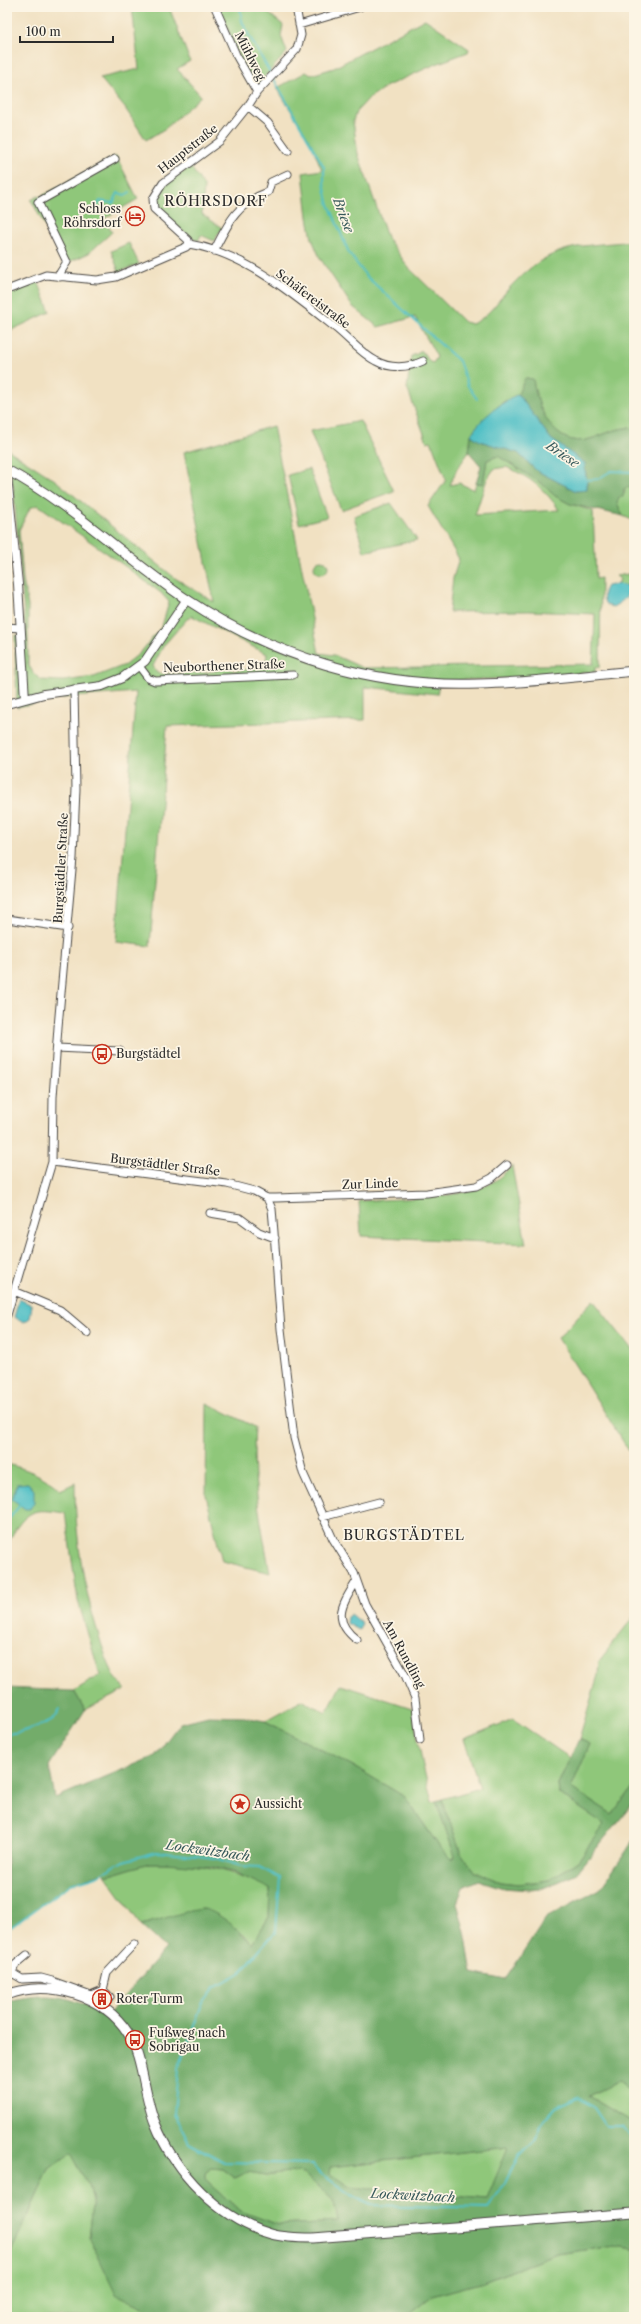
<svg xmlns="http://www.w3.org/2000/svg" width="641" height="2324" font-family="'Libre Caslon Text',serif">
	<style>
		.green { fill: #8fc77a; stroke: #5d7952; fill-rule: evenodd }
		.forest { fill: #73ac6a; stroke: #4f6c4a; fill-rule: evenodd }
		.water { fill: #51c0c6; stroke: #3e7678 }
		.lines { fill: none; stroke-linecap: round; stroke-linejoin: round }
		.stream { stroke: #51c0c6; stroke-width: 2 }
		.minor-casing { stroke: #494642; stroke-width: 9 }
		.tertiary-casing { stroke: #494642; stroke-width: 10 }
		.secondary-casing { stroke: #494642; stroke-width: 11 }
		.minor { stroke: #fff; stroke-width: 7 }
		.tertiary { stroke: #fff; stroke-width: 8 }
		.secondary { stroke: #fff; stroke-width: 9 }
		.labels { text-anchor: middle; stroke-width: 3.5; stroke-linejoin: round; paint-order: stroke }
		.street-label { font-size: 12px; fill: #2b2b2b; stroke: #fcf5e5 }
		.poi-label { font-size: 12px; fill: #2b2b2b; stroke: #fcf5e5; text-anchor: start }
		.water-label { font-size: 13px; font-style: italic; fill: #36585a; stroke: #fcf5e5 }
		.quarter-label { font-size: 14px; letter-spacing: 1px; fill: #2b2b2b; stroke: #fcf5e5 }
	</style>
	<rect width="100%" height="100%" fill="#fcf5e5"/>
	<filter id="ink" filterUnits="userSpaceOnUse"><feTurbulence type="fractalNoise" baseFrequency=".025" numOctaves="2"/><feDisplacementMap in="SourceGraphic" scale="8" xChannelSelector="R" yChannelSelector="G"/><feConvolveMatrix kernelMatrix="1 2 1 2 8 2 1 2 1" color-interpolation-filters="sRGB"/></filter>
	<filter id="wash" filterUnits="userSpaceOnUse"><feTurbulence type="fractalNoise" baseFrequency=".012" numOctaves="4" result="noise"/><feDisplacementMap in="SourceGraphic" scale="16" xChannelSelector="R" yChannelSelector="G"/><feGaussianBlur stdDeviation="0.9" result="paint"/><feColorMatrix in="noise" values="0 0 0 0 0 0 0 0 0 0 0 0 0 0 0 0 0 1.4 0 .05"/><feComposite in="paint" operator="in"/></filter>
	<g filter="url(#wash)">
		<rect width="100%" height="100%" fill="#f1e1c2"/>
		<path class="green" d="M132,7H169L190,61L177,69L201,96L166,128L146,140L125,108L100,78L139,69Z
			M218,7H261L283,25L281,36L287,52L258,84H255L237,51Z
			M425,19L469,49L468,52L436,64L387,86L369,98L356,112L353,121L358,154L387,237L408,267L464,322L472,324C489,317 499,299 511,286C553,242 578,247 634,241V428C619,426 604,435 590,439C555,450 537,408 533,380L526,378L518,394L503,402L475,428L471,435L469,452L457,469L450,485L459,483L474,490L476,483L483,484L487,460L498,456L541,483L555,496L570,504L593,511L596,579L601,578L600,667L595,668V672L537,677L440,681L437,694L365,687V720L167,726L150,946L116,942L136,692L62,698L17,707L15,635L26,637L14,494L7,493V490L14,491L7,449L55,480L175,578L214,602L184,452L273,426L319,653L334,655L363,668L593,664L595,614L529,611L449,612L453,578L459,559L428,506L446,480L431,441L427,442L407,388L411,356L417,354L421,350L430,362L433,363L437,357L415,317L378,327L352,306L320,258L312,239L308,217L303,173L322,170L311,143L277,88L306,72L311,75L334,68ZM506,467C529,476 546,490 559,510L475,515L487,479L494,469ZM38,505L118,561L161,593L169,602L162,626L141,652L125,665L94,677L63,681L41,680L34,674L28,664V606L23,580L19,530L30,508ZM192,616L267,654L265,667L234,671L225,665L219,670L210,672L161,674L156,671L153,666L164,645L187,619Z
			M116,156L138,199L105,218L112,232L89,253L65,264L31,200L38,196L40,197Z
			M190,166L204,186L202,214L222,228L214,241L201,235L198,241C187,235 152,212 156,198C161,184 179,175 190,166Z
			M129,243L139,264L119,272L111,251Z
			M38,281L50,312L7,332V295Z
			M360,421L394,491L341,510L310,431Z
			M309,469L327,517L299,524L288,475Z
			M627,486L634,489V521L623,516L617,503L619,497L625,493L624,489Z
			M391,503L417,540L364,552L354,516Z
			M314 567a7 7 0 1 1 14 0a7 7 0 1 1-14 0Z
			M634,573V577L628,581V586L618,584L620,579L616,576Z
			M512,1166L526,1244L361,1236L359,1201C392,1199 467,1199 493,1182C500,1178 506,1171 512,1166Z
			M593,1300L634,1352V1459L558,1338Z
			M207,1403L255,1427C251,1480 261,1522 270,1573L222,1561L206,1495Z
			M7,1464C27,1469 45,1476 60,1490L75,1483C75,1536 83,1586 99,1636C105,1655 111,1675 125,1690L85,1710L74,1691L100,1675L78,1601L65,1513C57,1512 42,1509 34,1512C20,1518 10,1536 7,1550Z
			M634,1616V1786L612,1814L571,1788L590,1744L579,1739L598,1675L599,1661Z
			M341,1685L412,1708L423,1766L432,1802L436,1801L456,1857L452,1859L441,1849L405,1797L353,1766L265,1721L303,1700L326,1713Z
			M513,1719L570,1758L558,1784L559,1794L605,1824L578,1861L549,1880L519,1884L500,1882L474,1871L461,1853L442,1799L480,1788L464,1739Z
			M149,1863C194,1862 230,1869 270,1888L269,1917L252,1944L244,1934L203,1909L141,1925L106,1876Z
			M619,2081L634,2093V2123L588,2096Z
			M509,2147L487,2199L350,2187L329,2174V2167Z
			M71,2152L88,2185L93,2205L89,2237L154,2314L161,2317H7V2261L49,2169Z
			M211,2168L223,2169L235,2178L248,2172L266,2175L289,2172L304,2174L334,2201L339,2222L279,2225L240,2211L205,2179V2173Z
			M614,2246L634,2249V2317H405L432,2296L483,2282L557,2254Z"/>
		<path class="forest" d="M525,378L533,379C537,408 555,450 590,439C604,435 619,426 634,428V489L627,487L624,489L623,497H619L617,503L623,516L570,504L555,496L541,483L498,456L487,460L483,484L476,483L481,466L469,452L471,435L480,441L518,453L537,471L576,491L587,490C588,481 585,473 585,463L551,439L518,394Z
			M7,1688L74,1691L85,1710L49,1766L55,1798L155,1756L180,1723L208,1716L245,1717L265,1721L353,1766L405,1797L441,1849L452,1859L455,1857L436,1801L442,1799L461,1853L474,1871L500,1882L519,1884L549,1880L578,1861L604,1824L559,1794L558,1784L579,1739L590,1744L571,1788L612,1814L634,1786V1802L575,1875L541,1889L530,1890L503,1888L478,1880L463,1887L457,1903L465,1932L472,1973L505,1980L546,1918L600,1889L634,1840V2093L619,2081L588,2096L634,2123V2249L614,2246L557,2254L483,2282L432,2296L405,2317H161L117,2296L89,2237L93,2205L88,2185L71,2153L49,2169L7,2261V2001C46,1992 72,1994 106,2017L166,1948L141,1925C158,1921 186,1910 202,1909C216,1909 243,1933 252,1944L269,1917L270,1889L236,1873L212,1867L166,1863H149L106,1876L104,1872L71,1884L7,1930ZM508,2147L487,2199L350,2187L329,2173L330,2167ZM211,2168L223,2169L235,2178L248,2172L266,2175L289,2172L304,2174L334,2201L338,2222L279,2225L240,2211L205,2179V2173Z"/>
		<path class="water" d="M518,394L551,439L585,463C584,473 588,481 587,490L576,491L537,471L518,453L480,441L471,435C481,417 500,404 518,394Z
			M618,584L628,586C631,597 621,602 613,607L606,605C602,598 603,592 607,586Z
			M19,1299L32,1305L30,1318L24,1322L14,1317Z
			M28,1483L34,1490V1502L30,1509H25L12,1499L17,1484Z
			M351,1614L362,1623L359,1630L346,1623L347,1617Z"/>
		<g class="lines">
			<path class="stream" d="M240,7L242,21L247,32L324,167V183L328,202L349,253L366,276L459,361L468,386L477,399
				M82,209H95L100,201L113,203L118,193L125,195L130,192
				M586,480L598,479L611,471L634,472
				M7,1521L20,1505
				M7,1736L11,1733C18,1734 49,1723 54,1718C56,1716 58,1712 60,1709
				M7,1930L71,1884L97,1876L123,1861L157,1852L215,1858L241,1866L259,1867L280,1878L276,1931L240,1973L215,1987L202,2004L178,2069L174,2114L189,2143L224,2162L312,2164L320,2173L351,2195L370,2205L487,2208L504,2185L519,2155L534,2140L541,2124L556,2107L578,2097L594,2108L606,2126H622L629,2136L634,2162"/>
		</g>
	</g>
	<g filter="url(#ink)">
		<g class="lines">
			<g class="minor-casing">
				<path id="minor" d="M215,7L236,55L257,92
					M299,25L360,7
					M248,106L268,123L288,151
					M189,244L188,240L154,209L153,199L163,183L220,141L248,106L257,92L297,49L301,35L296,7
					M189,244C245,253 294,295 338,330C350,340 362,354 376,361C390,369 408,368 423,361
					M214,251C228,223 237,203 268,192L271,182L288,174
					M60,277V273L67,262L38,202L115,159
					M7,290L46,275L97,280L116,277L186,247L189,244
					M7,627L20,628
					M139,666L148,678L155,681L293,675
					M7,919L68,928
					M57,1048L120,1051
					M52,1162L227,1184L254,1191L267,1198H276L427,1193L476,1186L492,1178L507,1165
					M267,1198L272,1209L274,1232L281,1329L294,1438L303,1473L333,1539L354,1573L365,1604L405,1675L415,1698L420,1740
					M210,1213L240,1218L259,1232L275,1238
					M14,1291L60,1310L87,1333
					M7,1315L52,1162L53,1097L58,1027L73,858L76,789L74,689
					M322,1517L379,1502
					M356,1582C342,1605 331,1620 357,1640
					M12,1973L15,1965L27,1955
					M7,1978L12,1973L22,1979L41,1978L52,1981L91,1995L103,1990L110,1997L103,2009
					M103,1990L107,1973L134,1944"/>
			</g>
			<g class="tertiary-casing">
				<path id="tertiary" d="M7,476L18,584L25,699
					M7,704L44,694L102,686L122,678L145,661L187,599"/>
			</g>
			<g class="secondary-casing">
				<path id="secondary" d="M7,470C72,505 125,558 186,599C272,656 375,688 479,684C531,683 583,676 634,671
					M7,1995C48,1979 104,1995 128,2033C143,2056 144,2097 155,2123C175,2173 219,2219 271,2234C285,2238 299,2238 313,2238L634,2213"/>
			</g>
			<use href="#minor" class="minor"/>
			<use href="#tertiary" class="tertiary"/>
			<use href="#secondary" class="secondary"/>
		</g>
	</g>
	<defs>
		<g id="hotel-ring" transform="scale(1)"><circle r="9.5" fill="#fcf5e5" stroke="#c8321e" stroke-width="1.5"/><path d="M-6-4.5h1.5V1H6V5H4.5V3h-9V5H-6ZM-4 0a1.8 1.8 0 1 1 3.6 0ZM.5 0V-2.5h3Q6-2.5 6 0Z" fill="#c8321e"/></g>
		<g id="bus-ring" transform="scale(1)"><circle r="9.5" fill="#fcf5e5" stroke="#c8321e" stroke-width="1.5"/><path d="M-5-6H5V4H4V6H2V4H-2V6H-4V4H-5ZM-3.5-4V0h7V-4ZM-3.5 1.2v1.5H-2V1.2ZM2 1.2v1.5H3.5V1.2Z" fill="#c8321e"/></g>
		<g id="sight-ring" transform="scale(1)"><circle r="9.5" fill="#fcf5e5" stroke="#c8321e" stroke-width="1.5"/><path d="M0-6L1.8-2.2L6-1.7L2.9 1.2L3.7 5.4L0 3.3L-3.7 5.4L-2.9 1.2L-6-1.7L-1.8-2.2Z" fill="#c8321e"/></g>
		<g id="building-ring" transform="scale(1)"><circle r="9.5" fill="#fcf5e5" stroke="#c8321e" stroke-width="1.5"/><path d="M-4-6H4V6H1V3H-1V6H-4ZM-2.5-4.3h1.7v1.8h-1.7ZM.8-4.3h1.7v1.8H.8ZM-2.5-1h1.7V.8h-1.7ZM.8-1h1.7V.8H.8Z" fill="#c8321e"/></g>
	</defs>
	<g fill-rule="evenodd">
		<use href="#hotel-ring" x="135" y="216"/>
		<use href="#bus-ring" x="102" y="1054"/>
		<use href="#sight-ring" x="240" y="1804"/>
		<use href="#building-ring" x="102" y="1999"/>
		<use href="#bus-ring" x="135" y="2040"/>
	</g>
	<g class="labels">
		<g class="street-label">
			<text transform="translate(250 56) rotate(63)" y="4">Mühlweg</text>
			<text transform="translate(188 149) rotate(-38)" y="4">Hauptstraße</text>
			<text transform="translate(313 299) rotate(37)" y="4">Schäfereistraße</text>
			<text transform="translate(224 666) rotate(-2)" y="4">Neuborthener Straße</text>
			<text transform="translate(61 868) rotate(-87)" y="4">Burgstädtler Straße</text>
			<text transform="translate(165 1165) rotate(7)" y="4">Burgstädtler Straße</text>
			<text transform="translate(370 1184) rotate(-2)" y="4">Zur Linde</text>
			<text transform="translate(404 1654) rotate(62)" y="4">Am Rundling</text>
		</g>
		<g class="poi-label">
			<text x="121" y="213" text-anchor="end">Schloss<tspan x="121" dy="14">Röhrsdorf</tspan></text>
			<text x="116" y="1058">Burgstädtel</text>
			<text x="254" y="1808">Aussicht</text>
			<text x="116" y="2003">Roter Turm</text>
			<text x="149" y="2037">Fußweg nach<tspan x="149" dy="14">Sobrigau</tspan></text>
		</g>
		<g class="water-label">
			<text transform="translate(344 215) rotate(69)" y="5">Briese</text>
			<text transform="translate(563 454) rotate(34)" y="5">Briese</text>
			<text transform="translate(208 1850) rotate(8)" y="5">Lockwitzbach</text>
			<text transform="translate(413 2195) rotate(3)" y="5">Lockwitzbach</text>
		</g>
		<g class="quarter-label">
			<text x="216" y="206">RÖHRSDORF</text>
			<text x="404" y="1540">BURGSTÄDTEL</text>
		</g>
	</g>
	<rect width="641" height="2324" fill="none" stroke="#fcf5e5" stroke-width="24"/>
	<path d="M20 36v6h93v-6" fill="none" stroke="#2b2b2b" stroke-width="2"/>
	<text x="26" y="36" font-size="12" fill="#2b2b2b" stroke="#fcf5e5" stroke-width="3" paint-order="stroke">100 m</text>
</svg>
